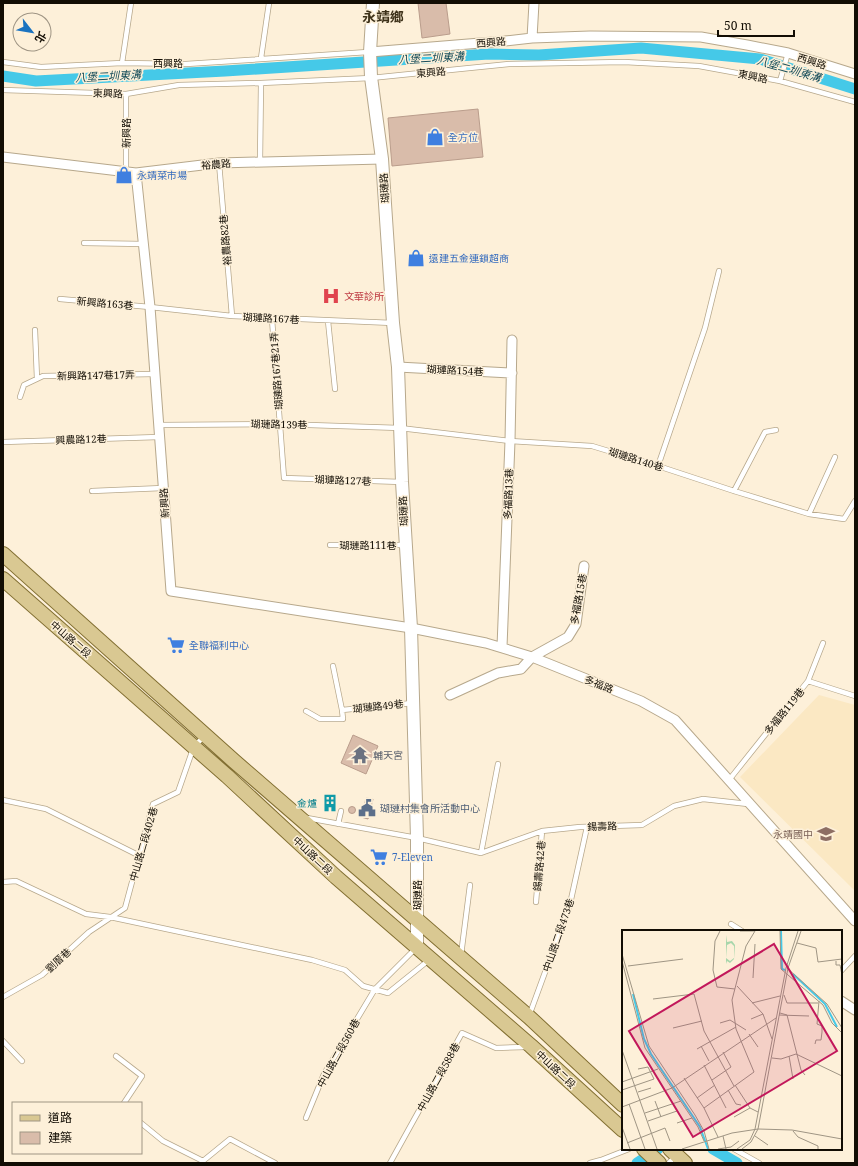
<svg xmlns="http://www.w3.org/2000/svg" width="858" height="1166" font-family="'Noto Serif','Noto Sans TC',serif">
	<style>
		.built { fill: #fbe8c3 }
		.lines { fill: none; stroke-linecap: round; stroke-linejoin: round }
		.canal { stroke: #45c9e8; stroke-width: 11 }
		.building { fill: #d9bcaa; stroke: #ba9d8c }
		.lane-casing { stroke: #b7a88c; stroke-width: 6 }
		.street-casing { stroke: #b7a88c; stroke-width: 11 }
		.secondary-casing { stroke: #b7a88c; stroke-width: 14 }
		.primary-casing { stroke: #826f32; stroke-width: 16 }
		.lane { stroke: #fff; stroke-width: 4.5 }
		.street { stroke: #fff; stroke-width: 9 }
		.secondary { stroke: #fff; stroke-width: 12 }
		.primary { stroke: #d9c892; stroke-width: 14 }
		.labels { text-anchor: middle; stroke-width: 3; stroke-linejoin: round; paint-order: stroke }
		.street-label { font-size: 10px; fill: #120d04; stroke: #fdf0d9 }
		.shop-label { font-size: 10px; fill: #366cbe; stroke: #fdf0d9; text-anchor: start }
		.health-label { font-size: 10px; fill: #be3a42; stroke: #fdf0d9; text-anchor: start }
		.worship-label { font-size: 10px; fill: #5b616d; stroke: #fdf0d9; text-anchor: start }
		.culture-label { font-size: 10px; fill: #0d838f; stroke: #fdf0d9; text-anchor: end }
		.service-label { font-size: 10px; fill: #4e5e75; stroke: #fdf0d9; text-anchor: start }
		.education-label { font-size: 10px; fill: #785e54; stroke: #fdf0d9; text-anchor: end }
		.water-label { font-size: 11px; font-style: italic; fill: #164d5a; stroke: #fdf0d9 }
		.district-label { font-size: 14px; font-weight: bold; fill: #3c3018; stroke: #fdf0d9 }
		.inset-river { fill: none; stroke: #45c9e8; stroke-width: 2 }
		.inset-road { fill: none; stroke: #9f9584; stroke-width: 1 }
		.view { fill: #c2185b; fill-opacity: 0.15; stroke: #c2185b; stroke-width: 2 }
		.inset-edge { fill: none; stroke: #120d04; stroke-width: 2 }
	</style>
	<rect width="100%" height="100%" fill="#fdf0d9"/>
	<path class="built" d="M819,695L855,705V891L740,777Z"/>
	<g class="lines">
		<path class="canal" d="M3,76L36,81L225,71L489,54L539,55L641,48L760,59L855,89
			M713,1149L737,1163
			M637,1163L658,1149"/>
	</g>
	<path class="building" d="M418,3H446L450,34L422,38Z
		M478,109L483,157L392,166L388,118Z
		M353,735L378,746L366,774L341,763Z
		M366,798L373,799L368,819L361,817Z
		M326.5 803a3.5 3.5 0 1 1 7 0a3.5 3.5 0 1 1-7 0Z
		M348.5 810a3.5 3.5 0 1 1 7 0a3.5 3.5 0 1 1-7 0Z"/>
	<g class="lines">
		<g class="lane-casing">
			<path id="lane" d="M261,58L269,3
				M3,62L41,67L122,63L186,64L368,52
				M122,63L131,3
				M780,81L788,53
				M3,90L126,94L179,85L261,83L371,78L509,64L624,62L699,66L780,81L855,102
				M126,94V172
				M260,162L261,83
				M219,163L232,316
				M84,243L144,244
				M60,299L150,307L232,316L393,323
				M272,319L284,478L402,482
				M328,321L335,389
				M35,330L37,379
				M20,397L24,385L43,376L155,374
				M159,425L279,424L400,428L510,441L592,446L658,466L734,491L809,514L844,519L855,501
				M3,442L159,437
				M658,466L705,328L719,271
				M92,491L163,488
				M734,491L765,432L776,430
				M809,514L835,457
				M330,545H405
				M333,666L342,710
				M808,681L823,643
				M306,711L320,719H343L342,710L413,703
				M729,780L808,681L855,696
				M3,800L46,809L140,856
				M307,818L417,838L481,853L542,831L580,827L642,825L674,806L703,799L748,804
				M338,824L341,811
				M481,853L498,764
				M3,882L16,881L86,914L110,917L312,960L345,970L363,986L388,993L429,960
				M536,902L542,831
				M731,924L742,931
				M461,955L470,885
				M841,971L855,956
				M3,997L42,975L89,932L125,908L153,804L178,792L194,746L205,736
				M529,1016L570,904L587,827
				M3,1041L22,1061
				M116,1056L142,1076L124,1103
				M306,1118L324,1074L375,989L416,948
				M141,1123L163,1141L203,1161L230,1139L275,1163
				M734,1149L759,1163
				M390,1163L462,1033L496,1048L526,1047
				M590,1163L601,1160L629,1149
				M669,1163L675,1156"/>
		</g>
		<g class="street-casing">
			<path id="street" d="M532,38L534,3
				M370,52L505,41L532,38L590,36L701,37L747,45L788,53L855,74
				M3,157L136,173L219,163L382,159
				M136,173L150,307L171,591L411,628L486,643L532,657L641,701L675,720L855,921
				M398,367L512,373
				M502,647L510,441L512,340
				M450,695L498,673L521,669L532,657L568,637L576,624L584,566
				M841,1001L855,1010"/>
		</g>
		<g class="secondary-casing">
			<path id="secondary" d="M373,3L370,52L371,77L382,159L393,323L398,367L402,482L411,628L417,838V946"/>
		</g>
		<g class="primary-casing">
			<path id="primary" d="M3,554L234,761L529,1017L623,1105
				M3,579L227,776L336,877L531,1046L623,1130
				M644,1149L659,1163
				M670,1149L685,1163"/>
		</g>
		<use href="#lane" class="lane"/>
		<use href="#street" class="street"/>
		<use href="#secondary" class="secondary"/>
		<use href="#primary" class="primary"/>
	</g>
	<defs>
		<g id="shop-bare" transform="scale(1.38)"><path d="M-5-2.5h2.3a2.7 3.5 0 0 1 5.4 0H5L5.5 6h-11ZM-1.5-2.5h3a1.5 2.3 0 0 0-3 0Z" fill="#3f7fe0" stroke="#fdf0d9" stroke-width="2.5" paint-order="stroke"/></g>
		<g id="hospital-bare" transform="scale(1.38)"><path d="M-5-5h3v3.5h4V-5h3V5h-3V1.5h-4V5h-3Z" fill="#e0444e" stroke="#fdf0d9" stroke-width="2.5" paint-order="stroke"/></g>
		<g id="supermarket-bare" transform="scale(1.38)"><path d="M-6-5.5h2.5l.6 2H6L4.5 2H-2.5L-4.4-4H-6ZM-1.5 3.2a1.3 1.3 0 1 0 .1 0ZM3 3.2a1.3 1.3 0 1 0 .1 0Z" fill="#3f7fe0" stroke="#fdf0d9" stroke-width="2.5" paint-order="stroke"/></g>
		<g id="temple-bare" transform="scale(1.38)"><path d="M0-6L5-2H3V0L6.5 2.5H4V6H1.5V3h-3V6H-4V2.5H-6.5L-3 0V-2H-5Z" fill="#6b7280" stroke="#fdf0d9" stroke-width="2.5" paint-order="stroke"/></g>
		<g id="building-bare" transform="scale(1.38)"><path d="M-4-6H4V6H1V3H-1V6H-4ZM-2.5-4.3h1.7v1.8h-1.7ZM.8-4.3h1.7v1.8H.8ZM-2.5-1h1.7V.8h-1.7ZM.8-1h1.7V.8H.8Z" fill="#0f9aa8" stroke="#fdf0d9" stroke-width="2.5" paint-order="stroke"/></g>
		<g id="civic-bare" transform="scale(1.38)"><path d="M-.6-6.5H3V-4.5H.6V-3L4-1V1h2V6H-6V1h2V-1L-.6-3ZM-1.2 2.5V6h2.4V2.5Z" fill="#5c6f8a" stroke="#fdf0d9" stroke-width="2.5" paint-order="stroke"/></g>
		<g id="school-bare" transform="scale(1.38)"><path d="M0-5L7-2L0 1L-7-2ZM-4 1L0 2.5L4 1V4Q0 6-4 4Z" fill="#8d6e63" stroke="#fdf0d9" stroke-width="2.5" paint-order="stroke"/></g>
	</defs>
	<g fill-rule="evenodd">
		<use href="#shop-bare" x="435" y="137"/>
		<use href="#shop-bare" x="124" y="175"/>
		<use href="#shop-bare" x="416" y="258"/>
		<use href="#hospital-bare" x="331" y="296"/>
		<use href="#supermarket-bare" x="176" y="645"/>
		<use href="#temple-bare" x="360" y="755"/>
		<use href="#building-bare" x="330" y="803"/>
		<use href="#civic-bare" x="367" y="808"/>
		<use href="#school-bare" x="826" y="834"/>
		<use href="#supermarket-bare" x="379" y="857"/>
	</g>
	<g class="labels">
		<g class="street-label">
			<text transform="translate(491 42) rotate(-5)" y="4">西興路</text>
			<text transform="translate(812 61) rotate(17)" y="4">西興路</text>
			<text x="168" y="67">西興路</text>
			<text transform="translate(431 72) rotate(-5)" y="4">東興路</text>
			<text transform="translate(753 76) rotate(11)" y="4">東興路</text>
			<text transform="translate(108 93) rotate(2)" y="4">東興路</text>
			<text transform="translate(126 133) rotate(-90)" y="4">新興路</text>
			<text transform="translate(216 164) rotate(-5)" y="4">裕農路</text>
			<text transform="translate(384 188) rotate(-94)" y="4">瑚璉路</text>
			<text transform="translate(225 240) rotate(-95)" y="4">裕農路82巷</text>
			<text transform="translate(105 303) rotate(5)" y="4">新興路163巷</text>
			<text transform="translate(271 318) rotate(3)" y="4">瑚璉路167巷</text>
			<text transform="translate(455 370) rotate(3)" y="4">瑚璉路154巷</text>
			<text transform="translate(276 371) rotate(-94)" y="4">瑚璉路167巷21弄</text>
			<text transform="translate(96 375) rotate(-1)" y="4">新興路147巷17弄</text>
			<text transform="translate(279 424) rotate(1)" y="4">瑚璉路139巷</text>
			<text transform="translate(81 439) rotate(-2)" y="4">興農路12巷</text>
			<text transform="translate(636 459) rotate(17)" y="4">瑚璉路140巷</text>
			<text transform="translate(343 480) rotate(2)" y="4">瑚璉路127巷</text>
			<text transform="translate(508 494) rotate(-88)" y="4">多福路13巷</text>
			<text transform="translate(164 503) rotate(-94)" y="4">新興路</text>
			<text transform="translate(403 511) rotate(-93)" y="4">瑚璉路</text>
			<text x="368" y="549">瑚璉路111巷</text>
			<text transform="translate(578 599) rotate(-80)" y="4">多福路15巷</text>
			<text transform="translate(71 639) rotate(41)" y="4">中山路二段</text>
			<text transform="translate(599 684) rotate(22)" y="4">多福路</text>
			<text transform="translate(378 706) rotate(-6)" y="4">瑚璉路49巷</text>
			<text transform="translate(784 711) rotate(-51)" y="4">多福路119巷</text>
			<text transform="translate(602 826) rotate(-2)" y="4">錫壽路</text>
			<text transform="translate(143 844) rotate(-74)" y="4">中山路二段402巷</text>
			<text transform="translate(313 855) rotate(43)" y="4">中山路二段</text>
			<text transform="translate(539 866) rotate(-85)" y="4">錫壽路42巷</text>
			<text transform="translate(417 895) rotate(-90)" y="4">瑚璉路</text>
			<text transform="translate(558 935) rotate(-71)" y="4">中山路二段473巷</text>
			<text transform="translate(58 960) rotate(-43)" y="4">劉厝巷</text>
			<text transform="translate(338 1053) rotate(-61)" y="4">中山路二段560巷</text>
			<text transform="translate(556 1069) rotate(43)" y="4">中山路二段</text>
			<text transform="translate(438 1077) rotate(-61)" y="4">中山路二段588巷</text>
		</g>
		<g class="shop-label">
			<text x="448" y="141">全方位</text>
			<text x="137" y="179">永靖菜市場</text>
			<text x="429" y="262">遠建五金連鎖超商</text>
			<text x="189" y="649">全聯福利中心</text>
			<text x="392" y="861">7-Eleven</text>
		</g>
		<g class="health-label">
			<text x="344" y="300">文華診所</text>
		</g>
		<g class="worship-label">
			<text x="373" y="759">輔天宮</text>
		</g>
		<g class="culture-label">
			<text x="317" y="807">金爐</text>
		</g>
		<g class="service-label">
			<text x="380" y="812">瑚璉村集會所活動中心</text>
		</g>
		<g class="education-label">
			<text x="813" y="838">永靖國中</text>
		</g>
		<g class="water-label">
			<text transform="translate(431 58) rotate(-3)" y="4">八堡二圳東溝</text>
			<text transform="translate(789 69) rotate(16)" y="4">八堡二圳東溝</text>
			<text transform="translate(108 76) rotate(-3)" y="4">八堡二圳東溝</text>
		</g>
		<g class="district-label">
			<text x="383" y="22">永靖鄉</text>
		</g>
	</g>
	<g transform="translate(622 930)">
		<rect width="220" height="220" fill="#fdf0d9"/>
		<path d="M104,5L105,12L110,11L113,15L112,29L108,33L105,31L104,34ZM109,13L112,16V28L108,31L104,28L105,15Z" fill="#a7d6ab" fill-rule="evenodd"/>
		<path class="inset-river" d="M159,1L160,39L163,40M171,44L203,74L215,97M11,64L22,109L29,124L78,197L86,219"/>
		<path class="inset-road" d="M98,1L93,11L91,40L95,57L113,59M118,1H133M158,1L159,39L201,75L210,93L220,103M175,13L194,18L196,32L220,29M0,24L27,116L73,185L82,201L87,219M0,31L23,118L76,197L82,211M214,31V35H218L220,45M6,36L61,29M165,38L205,74L220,98M131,48L133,14M115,56L141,84L150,109M162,65L165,73H196M31,69L72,64L82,101L112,156M130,73L158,66M158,83L165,85L179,140L183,145M157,85L187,86M129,89L141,84M98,93L108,90L124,100M51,98L80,91M127,104L136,117M193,114L194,110H199L200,102V96L195,94L197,71M79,116L87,131M75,119L114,97M0,120L35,219M167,126L171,149M150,128L159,129L174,124L220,146M82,135L104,178M62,148L82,178L96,207M90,150L109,137L101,122M0,152L36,139M113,155L128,178L136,182M0,160L32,149L26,137L16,139M106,160L114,174L119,175M16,162L29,158M75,168L93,155M33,171L39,187M7,174L23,219M0,177L50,158L154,88M82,178L132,142L114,99L110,70L124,16L133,1M23,183L59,171M112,187L128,178M26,191L55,181M55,193L70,188M0,197L8,219M171,201L176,207L196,216V219M78,202L91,196M101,206L104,219M133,206L146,215M5,213L43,198L48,211M60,219L110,203L136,199L170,200L220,209M96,219L109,217L117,211M115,219L128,210L133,199L164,38L176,1M120,219L129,212L136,199L166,38L179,1"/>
		<path class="view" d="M152,14L215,121L71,207L7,101Z"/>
		<rect width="220" height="220" class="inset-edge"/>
	</g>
	<rect width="858" height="1166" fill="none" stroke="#120d04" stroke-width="8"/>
	<rect x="12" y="1102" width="130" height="52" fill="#fdf0d9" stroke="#9f9584"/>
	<rect x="20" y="1115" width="20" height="6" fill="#d9c892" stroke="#9f9584"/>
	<text x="48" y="1122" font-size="12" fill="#120d04">道路</text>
	<rect x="20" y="1132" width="20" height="12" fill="#d9bcaa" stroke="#9f9584"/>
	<text x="48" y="1142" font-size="12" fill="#120d04">建築</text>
	<g transform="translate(32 32) rotate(121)"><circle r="19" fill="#fdf0d9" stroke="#9f9584"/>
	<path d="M0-3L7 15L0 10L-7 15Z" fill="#1a73c0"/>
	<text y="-6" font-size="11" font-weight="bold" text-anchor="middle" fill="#120d04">北</text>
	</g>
	<path d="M718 30v6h76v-6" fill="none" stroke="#120d04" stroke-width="2"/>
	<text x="724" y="30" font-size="12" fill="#120d04" stroke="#fdf0d9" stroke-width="3" paint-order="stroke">50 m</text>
</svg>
